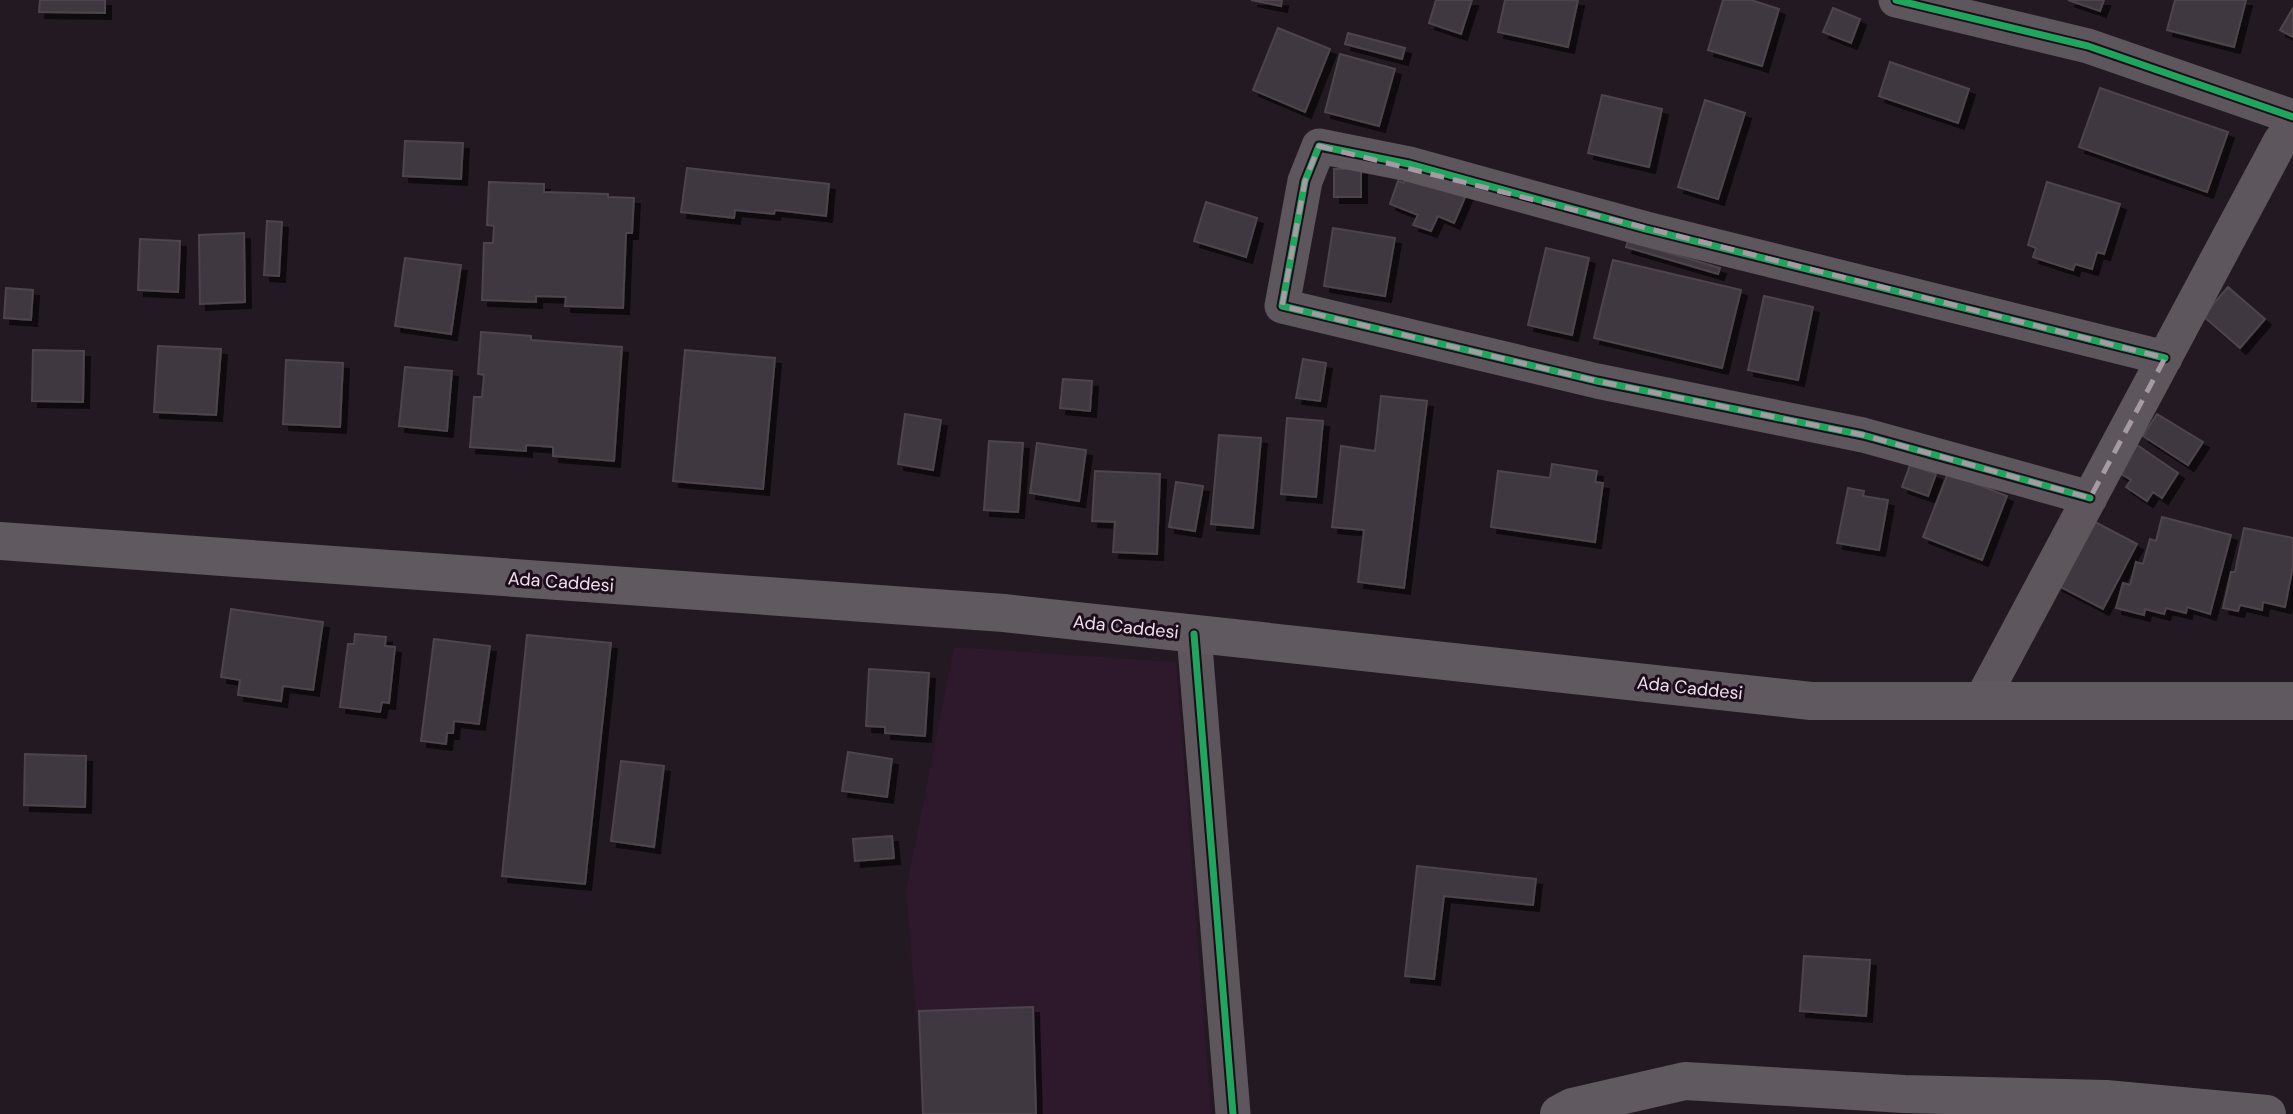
<svg xmlns="http://www.w3.org/2000/svg" width="2293" height="1114" font-family="'DM Sans',sans-serif">
	<style>
		.built { fill: #2d182c }
		.building { fill: #40383f; stroke: #4d444c; stroke-width: 2; filter: url(#shadow) }
		.lines { fill: none; stroke-linecap: round; stroke-linejoin: round }
		.street { stroke: #5e565d; stroke-width: 35 }
		.secondary { stroke: #615960; stroke-width: 38 }
		.cycleway-casing { stroke: #1d0c1c; stroke-width: 11 }
		.cycleway { stroke: #20a55d; stroke-width: 7 }
		.marked { fill: none; stroke: #a69aa5; stroke-width: 5; stroke-dasharray: 14 9; stroke-linejoin: round }
		.labels { text-anchor: middle; stroke-width: 6; stroke-linejoin: round; paint-order: stroke }
		.street-label { font-size: 18px; fill: #ede0eb; stroke: #1d0c1c }
	</style>
	<defs>
		<filter id="shadow"><feDropShadow dx="6" dy="6" stdDeviation="0" flood-color="#0009"/></filter>
	</defs>
	<rect width="100%" height="100%" fill="#231922"/>
	<path class="built" d="M954,647L1176,662L1211,1114H924L906,890Z"/>
	<path class="building" d="M40,0H105V13L39,12Z
		M1251,0H1282L1281,6Z
		M1436,0H1472L1461,34L1429,23Z
		M1505,0H1578L1568,47L1498,32Z
		M1723,0H1751L1779,9L1762,66L1708,50Z
		M2068,0H2104L2100,11Z
		M2175,0H2246L2234,47L2167,30Z
		M1833,8L1860,19L1851,43L1823,32Z
		M2293,8V37L2280,30Z
		M1278,28L1330,49L1305,112L1253,90Z
		M1348,33L1405,48L1402,59L1345,44Z
		M1340,54L1395,69L1379,126L1325,112Z
		M1890,62L1969,89L1958,123L1879,96Z
		M2100,88L2228,132L2207,192L2079,147Z
		M1602,95L1662,109L1649,167L1588,153Z
		M1705,100L1745,113L1718,199L1678,187Z
		M405,141L463,143L461,179L403,176Z
		M687,168L829,184L826,216L775,210L774,214L735,210L734,218L681,212Z
		M1334,169H1361V197H1334Z
		M1408,173L1466,195L1454,223L1438,216L1431,231L1413,225L1418,215L1390,204L1398,181L1404,183Z
		M489,182L544,184V192L608,194V197L634,198L632,233H626L623,308L565,306L566,297L536,296V302L482,300L484,243H493L494,226L487,225Z
		M2047,182L2120,204L2104,254L2097,252L2092,269L2075,264L2073,270L2033,257L2036,248L2028,245Z
		M1206,202L1257,218L1246,257L1194,241Z
		M267,221L282,222L279,276L264,275Z
		M1333,228L1395,238L1385,296L1324,286Z
		M244,233L245,302L200,304L199,235Z
		M140,239L180,241L178,292L138,290Z
		M1628,241L1720,268L1718,274L1626,247Z
		M1546,248L1589,258L1572,335L1528,325Z
		M405,258L461,265L451,334L395,326Z
		M1613,260L1741,290L1722,368L1594,338Z
		M2228,287L2265,319L2240,348L2203,316Z
		M6,288L33,290L31,320L4,318Z
		M1764,296L1813,307L1798,380L1748,370Z
		M481,332L531,336V340L622,347L614,461L553,456V447L526,445V451L470,447L474,397H482L484,375L478,374Z
		M158,346L221,349L216,415L154,412Z
		M33,350L84,351L83,402L32,401Z
		M685,350L775,358L763,489L673,481Z
		M1303,359L1326,363L1320,401L1296,398Z
		M286,360L343,363L340,427L283,424Z
		M405,367L452,371L447,431L399,426Z
		M1063,379L1092,381L1090,411L1060,408Z
		M1381,396L1427,401L1404,588L1358,582L1364,530L1332,527L1341,446L1375,451Z
		M905,414L941,420L933,470L898,464Z
		M2157,414L2203,442L2188,465L2143,436Z
		M1287,418L1323,421L1316,497L1281,494Z
		M1219,435L1261,438L1253,528L1211,524Z
		M989,441L1023,443L1018,512L984,510Z
		M1037,443L1086,450L1079,501L1030,493Z
		M2137,445L2178,473L2162,498L2153,492L2147,501L2126,487L2131,480L2118,472Z
		M1552,464L1597,471L1595,482L1603,483L1595,542L1491,527L1498,471L1550,478Z
		M1910,465L1936,474L1928,496L1902,487Z
		M1095,471L1160,474L1157,554L1113,552L1115,522L1092,521Z
		M1948,473L2007,496L1982,560L1923,537Z
		M1176,482L1203,486L1195,531L1169,527Z
		M1848,488L1864,491L1863,496L1888,500L1879,550L1837,543Z
		M2162,517L2231,535L2210,614L2187,607L2186,613L2166,608L2164,614L2145,609L2144,615L2116,608L2123,583L2130,585L2136,562L2143,564L2150,539L2156,541Z
		M2095,522L2137,544L2103,609L2057,585Z
		M2244,528L2293,538V566L2285,607L2263,602L2262,610L2240,605L2238,611L2223,608L2231,572H2235Z
		M231,609L323,622L313,690L283,686L281,701L238,695L240,680L221,677Z
		M355,634L386,637L385,646L395,647L389,703L382,702L380,712L340,707L348,644H354Z
		M527,635L611,643L585,884L502,876Z
		M434,639L490,646L479,724L454,721L453,733H447L446,744L421,741Z
		M869,669L929,673L925,736L885,733V727L866,726Z
		M848,752L892,759L887,797L842,791Z
		M25,754L86,756L85,807L24,805Z
		M621,761L664,766L654,847L611,841Z
		M892,836L894,858L855,861L853,839Z
		M1417,866L1536,879L1533,905L1444,896L1434,979L1405,976Z
		M1804,956L1870,960L1866,1016L1800,1011Z
		M1033,1007L1036,1114H923L919,1011Z"/>
	<g class="lines">
		<path class="street" d="M1896,0L2088,46L2293,117
			M2090,498L1863,435L1597,381L1282,306L1305,181L1319,146L1409,164L1646,229L2165,358
			M1194,634L1233,1114
			M1981,701L2280,142L2293,125"/>
		<path class="secondary" d="M0,541L1004,613L1811,701H2293
			M1559,1114L1572,1107L1685,1081L1904,1094L2106,1099L2267,1114"/>
		<g class="cycleway-casing">
			<path id="cycleway" d="M1896,0L2088,46L2293,117
				M2090,498L1863,435L1597,381L1282,306L1305,181L1319,146L1409,164L1646,229L2165,358
				M1194,634L1233,1114"/>
		</g>
		<use href="#cycleway" class="cycleway"/>
	</g>
	<path class="marked" d="M1319,146L2165,358L2090,498L1863,435L1597,381L1282,306L1305,181Z"/>
	<g class="labels">
		<g class="street-label">
			<text transform="translate(561 582) rotate(4)" y="6">Ada Caddesi</text>
			<text transform="translate(1126 627) rotate(6)" y="6">Ada Caddesi</text>
			<text transform="translate(1690 688) rotate(6)" y="6">Ada Caddesi</text>
		</g>
	</g>
</svg>
